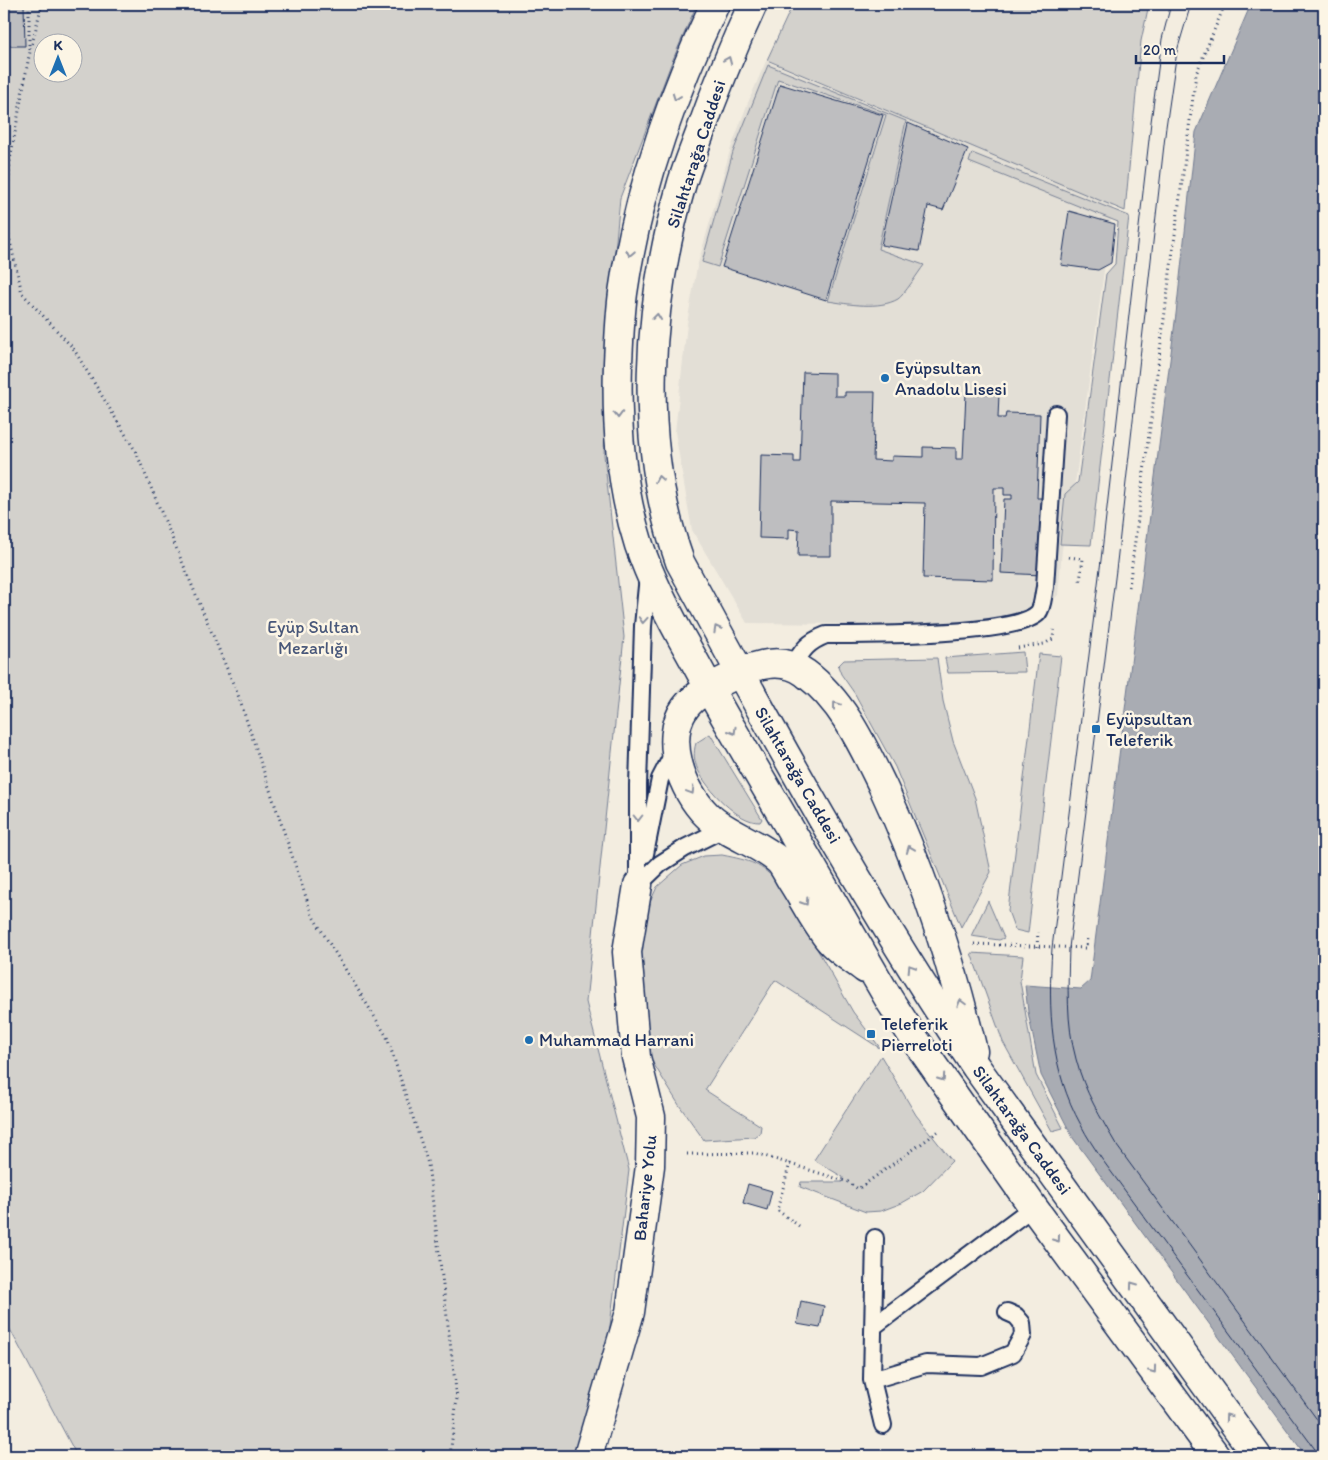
<svg xmlns="http://www.w3.org/2000/svg" width="1328" height="1460" font-family="Itim,sans-serif">
	<style>
		.built { fill: #e3dfd6 }
		.green { fill: #d3d1cc; stroke: #778095; fill-rule: evenodd }
		.water { fill: #a9acb3; stroke: #707a91 }
		.building { fill: #bebec0; stroke: #1b2f5e }
		.lines { fill: none; stroke-linecap: round; stroke-linejoin: round }
		.lane-casing { stroke: #1b2f5e; stroke-width: 20 }
		.street-casing { stroke: #1b2f5e; stroke-width: 31 }
		.primary-casing { stroke: #1b2f5e; stroke-width: 31 }
		.path { stroke: #1b2f5e; stroke-width: 3; stroke-dasharray: 1 4; stroke-linecap: butt }
		.lane { stroke: #fcf5e5; stroke-width: 16 }
		.street { stroke: #fcf5e5; stroke-width: 28 }
		.primary { stroke: #fcf5e5; stroke-width: 28 }
		.tram { stroke: #1b2f5e; stroke-width: 1 }
		.oneway { stroke: #8c92a2 }
		.poi-dot { fill: #1f6fb2; stroke: #fcf5e5; stroke-width: 2 }
		.labels { text-anchor: middle; stroke-width: 5; stroke-linejoin: round; paint-order: stroke }
		.street-label { font-size: 18px; fill: #1b2f5e; stroke: #fcf5e5 }
		.poi-label { font-size: 18px; fill: #1b2f5e; stroke: #fcf5e5; text-anchor: start }
		.park-label { font-size: 18px; fill: #49587a; stroke: #fcf5e5 }
	</style>
	<rect width="100%" height="100%" fill="#f3ede0"/>
	<filter id="ink" filterUnits="userSpaceOnUse"><feTurbulence type="fractalNoise" baseFrequency=".02" numOctaves="2"/><feDisplacementMap in="SourceGraphic" scale="10" xChannelSelector="R" yChannelSelector="G"/><feConvolveMatrix kernelMatrix="1 2 1 2 8 2 1 2 1" color-interpolation-filters="sRGB"/></filter>
	<g filter="url(#ink)">
		<path class="built" d="M766,61L1113,205L1076,477L1062,549L1058,595L1036,618L1013,626L747,623L692,530L675,432L687,324L697,267L730,151L747,105Z"/>
		<path class="green" d="M4,4H697L671,64L620,198L608,325L604,455L624,637L586,1002L629,1170L609,1334L575,1456H77L4,1318ZM42,42H72V72H42Z
			M793,4H1149L1141,41L1125,211L767,60Z
			M768,65L906,121L878,249L924,265C918,273 904,295 898,299C879,310 848,304 828,301L886,115L778,79L718,267L702,262L733,152Z
			M972,153L1129,216L1091,545L1060,544L1065,494L1078,482L1106,274L1115,264L1118,222L969,162Z
			M1023,652L1025,672L948,673L945,658Z
			M1039,654L1061,656L1028,933L1015,930L1008,911Z
			M937,658L943,701L953,741L975,798L991,872L961,927L895,767L855,694L841,674L838,666L844,660Z
			M710,734L762,819L760,822C738,823 707,789 698,770C694,761 693,753 696,743Z
			M722,855C752,861 759,863 780,884L853,1012L881,1049L775,980L705,1090L761,1126L760,1133L755,1137L704,1140L679,1105L645,1050L639,946L645,913L657,887L682,865L704,856Z
			M988,901L1004,938L999,940L971,936Z
			M971,953L1023,956L1020,981L1036,1075L1063,1128L1052,1131L1003,1042Z
			M881,1056L916,1115L952,1161L923,1191L902,1203L881,1211L866,1212L800,1187L801,1182H842L843,1177L814,1160Z"/>
		<path class="water" d="M1251,4H1324V1456H1306L1073,1138L1041,1075L1028,1012L1025,985L1081,989L1090,981L1176,314L1196,132Z"/>
		<path class="building" d="M24,5L25,46H4V6Z
			M780,84L883,115L826,300L722,267Z
			M908,123L968,149L943,210L928,206L919,251L881,245Z
			M1069,211L1115,224L1111,263L1098,270L1061,265Z
			M803,372L835,373V396H845V392H875L873,460L892,461V456L923,457V447L956,448V459H963L966,393L999,394L998,418H1005L1006,413L1040,414L1037,498H1045L1042,575L1001,573L1004,499H1012V495H1004V488H994L993,580L923,578L925,503L831,501V556H798L799,530L789,529V539L759,538L761,455L794,456V462H800Z
			M748,1184L772,1191L767,1210L743,1203Z
			M801,1301L824,1306L820,1328L797,1324Z"/>
		<g class="lines">
			<g class="lane-casing">
				<path id="lane" d="M793,666C803,649 808,642 826,635C863,635 1016,636 1038,613C1043,607 1043,595 1045,587L1056,414
					M645,854L660,779L675,750
					M638,885V785L643,626L648,576
					M638,885L660,864L685,848L725,828
					M875,1238L872,1380L883,1425
					M874,1326L1033,1207
					M872,1380L926,1364L981,1366L1013,1353L1023,1335L1022,1323L1016,1316L1007,1312"/>
			</g>
			<g class="street-casing">
				<path id="street" d="M588,1456L630,1312L650,1166L651,1117L636,1057L627,952L638,885"/>
			</g>
			<g class="primary-casing">
				<path id="primary" d="M715,4C672,95 637,193 623,293C620,316 619,340 618,363C616,425 620,486 639,545C652,583 670,618 690,653C704,678 717,704 732,729C784,820 838,910 890,1001L916,1041L1033,1207L1216,1456
					M753,4C733,47 715,91 699,136C693,152 687,167 682,183C647,305 637,441 680,562C773,734 867,905 976,1067L1257,1456
					M865,969C854,960 839,952 830,941C815,923 804,900 791,880C787,874 784,866 779,861C758,842 727,835 707,815C682,791 663,739 685,708C696,693 717,684 733,676C756,664 783,656 805,673C843,701 863,746 883,787C923,873 951,959 973,1051"/>
			</g>
			<path class="path" d="M29,4V51
				M42,4L29,56L10,160L6,224L22,293L73,348L136,452L238,695L312,915L387,1037L428,1164L457,1398L450,1456
				M1069,557L1083,559L1080,581
				M1129,587L1196,74L1225,4
				M1018,648L1044,644L1053,639L1054,630
				M974,944L1086,948L1087,938
				M1037,947L1038,932
				M687,1154L755,1153L848,1182L858,1189L939,1131
				M790,1163L777,1210L799,1226"/>
			<use href="#lane" class="lane"/>
			<use href="#street" class="street"/>
			<use href="#primary" class="primary"/>
			<path class="tram" d="M1171,4L1162,39L1151,122L1101,560L1052,948C1048,1010 1050,1069 1081,1125C1087,1137 1094,1147 1101,1158L1320,1456
				M1191,4L1177,51L1166,127L1117,562L1069,948C1068,986 1066,1023 1076,1059C1084,1091 1101,1118 1117,1146L1324,1429"/>
		</g>
		<defs><path id="oneway-chevron" d="M-2-3.5L2.5 0L-2 3.5" fill="none" stroke-width="1.6" stroke-linecap="round" stroke-linejoin="round" transform="scale(1.25)"/></defs>
		<g class="oneway">
			<use href="#oneway-chevron" transform="translate(728 60) rotate(-67)"/>
			<use href="#oneway-chevron" transform="translate(676 97) rotate(110)"/>
			<use href="#oneway-chevron" transform="translate(630 253) rotate(101)"/>
			<use href="#oneway-chevron" transform="translate(657 317) rotate(-84)"/>
			<use href="#oneway-chevron" transform="translate(618 415) rotate(89)"/>
			<use href="#oneway-chevron" transform="translate(659 479) rotate(-100)"/>
			<use href="#oneway-chevron" transform="translate(643 620) rotate(94)"/>
			<use href="#oneway-chevron" transform="translate(717 629) rotate(-119)"/>
			<use href="#oneway-chevron" transform="translate(836 705) rotate(-127)"/>
			<use href="#oneway-chevron" transform="translate(733 731) rotate(60)"/>
			<use href="#oneway-chevron" transform="translate(691 791) rotate(59)"/>
			<use href="#oneway-chevron" transform="translate(638 818) rotate(90)"/>
			<use href="#oneway-chevron" transform="translate(910 849) rotate(-112)"/>
			<use href="#oneway-chevron" transform="translate(805 902) rotate(57)"/>
			<use href="#oneway-chevron" transform="translate(911 968) rotate(-122)"/>
			<use href="#oneway-chevron" transform="translate(961 1003) rotate(-106)"/>
			<use href="#oneway-chevron" transform="translate(942 1078) rotate(55)"/>
			<use href="#oneway-chevron" transform="translate(1057 1239) rotate(54)"/>
			<use href="#oneway-chevron" transform="translate(1133 1285) rotate(-126)"/>
			<use href="#oneway-chevron" transform="translate(1153 1370) rotate(54)"/>
			<use href="#oneway-chevron" transform="translate(1228 1417) rotate(-126)"/>
		</g>
	</g>
	<g class="poi-dot">
		<circle cx="885" cy="378" r="5"/>
		<rect x="1091" y="724" width="10" height="10" rx="2.5"/>
		<rect x="866" y="1029" width="10" height="10" rx="2.5"/>
		<circle cx="529" cy="1040" r="5"/>
	</g>
	<g class="labels">
		<g class="street-label">
			<text transform="translate(696 154) rotate(-72)" y="6">Silahtarağa Caddesi</text>
			<text transform="translate(798 775) rotate(60)" y="6">Silahtarağa Caddesi</text>
			<text transform="translate(1022 1130) rotate(54)" y="6">Silahtarağa Caddesi</text>
			<text transform="translate(645 1188) rotate(-84)" y="6">Bahariye Yolu</text>
		</g>
		<g class="poi-label">
			<text x="895" y="374">Eyüpsultan<tspan x="895" dy="21">Anadolu Lisesi</tspan></text>
			<text x="1106" y="725">Eyüpsultan<tspan x="1106" dy="21">Teleferik</tspan></text>
			<text x="881" y="1030">Teleferik<tspan x="881" dy="21">Pierreloti</tspan></text>
			<text x="539" y="1046">Muhammad Harrani</text>
		</g>
		<g class="park-label">
			<text x="313" y="633">Eyüp Sultan<tspan x="313" dy="21">Mezarlığı</tspan></text>
		</g>
	</g>
	<rect width="1328" height="1460" fill="none" stroke="#fcf5e5" stroke-width="20"/>
	<rect x="10" y="10" width="1308" height="1440" fill="none" stroke="#1b2f5e" stroke-width="2" filter="url(#ink)"/>
	<g transform="translate(58 58)"><circle r="24" fill="#fcf5e5" stroke="#a2a6af"/>
	<path d="M0-4L9 19L0 12L-9 19Z" fill="#1f6fb2"/>
	<text y="-8" font-size="14" font-weight="bold" text-anchor="middle" fill="#1b2f5e">K</text>
	</g>
	<path d="M1136 55v8h88v-8" fill="none" stroke="#1b2f5e" stroke-width="2.5"/>
	<text x="1143" y="55" font-size="15" fill="#1b2f5e" stroke="#fcf5e5" stroke-width="4" paint-order="stroke">20 m</text>
</svg>
